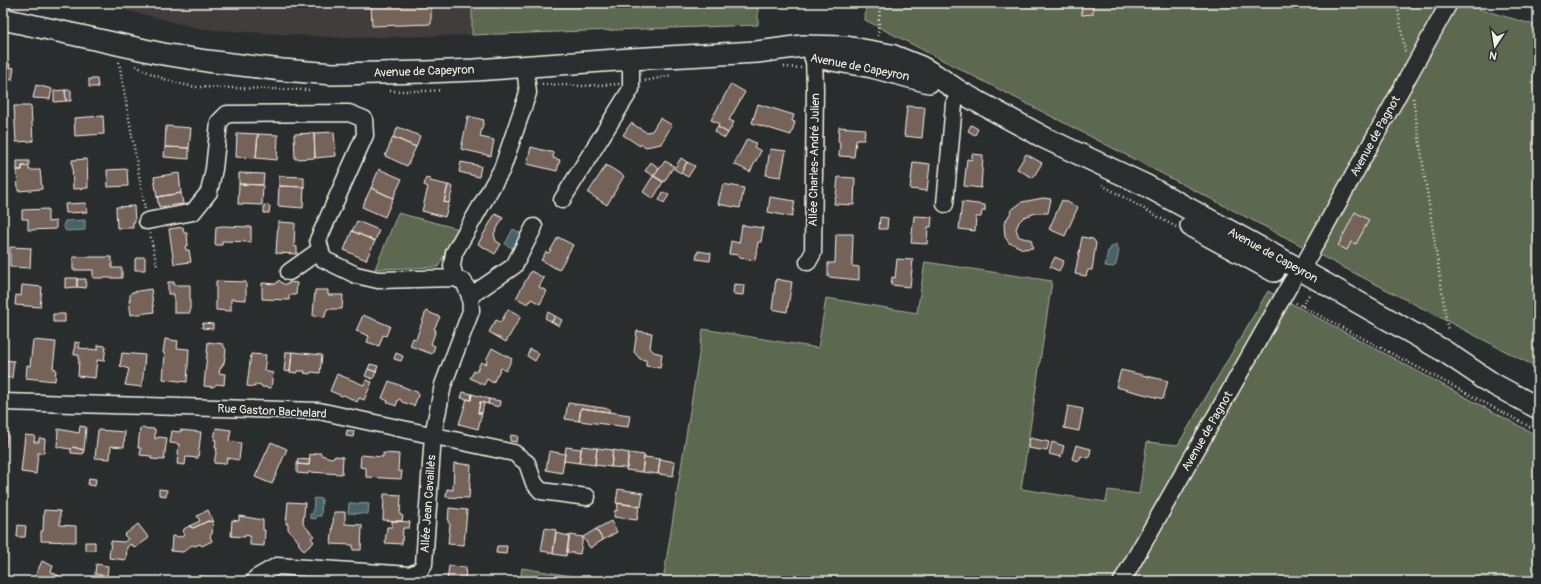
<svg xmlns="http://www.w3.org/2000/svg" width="1541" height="584" font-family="Pangolin,sans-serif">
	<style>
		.built { fill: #403e3b }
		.green { fill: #5c684f; stroke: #a8ac9c }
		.water { fill: #466467; stroke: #8c9c9b }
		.building { fill: #74645a; stroke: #f4f1e8 }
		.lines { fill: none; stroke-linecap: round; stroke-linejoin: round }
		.minor-casing { stroke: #f4f1e8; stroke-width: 19 }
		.major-casing { stroke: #f4f1e8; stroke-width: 24 }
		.path { stroke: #f4f1e8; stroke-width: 2.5; stroke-dasharray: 1 3; stroke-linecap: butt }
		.minor { stroke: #2a2d2e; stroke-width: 16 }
		.major { stroke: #2a2d2e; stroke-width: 21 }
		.labels { text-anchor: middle; stroke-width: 3; stroke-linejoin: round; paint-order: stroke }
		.street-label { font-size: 12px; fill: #f4f1e8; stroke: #2a2d2e }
	</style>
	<rect width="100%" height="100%" fill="#2a2d2e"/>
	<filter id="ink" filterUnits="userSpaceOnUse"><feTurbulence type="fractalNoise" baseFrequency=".025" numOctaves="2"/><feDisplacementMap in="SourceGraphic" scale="8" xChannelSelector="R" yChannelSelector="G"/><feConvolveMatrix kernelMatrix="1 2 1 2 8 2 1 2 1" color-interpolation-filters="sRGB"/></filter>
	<g filter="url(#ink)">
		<path class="built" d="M96,3H472V35L344,38L202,29Z"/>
		<path class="green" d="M472,3H758V25L472,35Z
			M866,3H1458L1538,26V368L865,20Z
			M398,213L459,229L438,267L375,269Z
			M925,262L1052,281L1021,489L1106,502L1108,490L1139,494L1147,442L1178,445L1268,291L1538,436V581H663L703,329L818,348L826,298L917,313Z
			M522,568L602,581H520Z"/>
		<path class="water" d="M85,220V230L66,231L63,226L65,221Z
			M513,229L522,234L514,249L505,244Z
			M1116,244L1119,250L1116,265L1113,267L1105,266L1108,251L1111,249L1110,248Z
			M314,498L322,499L321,516H316V519L310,518V514H313Z
			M349,503L369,504L368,514L348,513Z"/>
		<path class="building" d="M371,3H431V24L372,26Z
			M1081,3H1093V14L1082,15Z
			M3,63L10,64L9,67L14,68L12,80L3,78Z
			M89,79H97L98,87H89Z
			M731,84L745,92L729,120L734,122L728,133L718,127L719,124L711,120Z
			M36,85L52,89L50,99L33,98Z
			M65,90H71V101H66Z
			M65,90L66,101L54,102V91Z
			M758,104L794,115L792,121L795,122L791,135L752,123Z
			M14,106H31L33,141L16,142Z
			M907,106L925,107L922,138L904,136Z
			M103,116L104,134L75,136L74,118Z
			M468,116L484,120L480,137L494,140L491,156L461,149Z
			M660,118L672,125L661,144L646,147L641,144L640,146L623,135L631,123L646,132L652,131Z
			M971,125L978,129L975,135L968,131Z
			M166,126L191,128L189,148L165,147Z
			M398,127L420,136L416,147L393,137Z
			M718,127L728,133L725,138L714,132Z
			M839,127L865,129L864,140H856L854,157L839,156L840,142H838Z
			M334,132L336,156L315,158L314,133Z
			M237,133L258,134L256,158L236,157Z
			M314,133L315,158L295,159L294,134Z
			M258,134L278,135L277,160L256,158Z
			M393,137L416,147L407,166L385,156Z
			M747,139L756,143L754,147L761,151L750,172L734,164Z
			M165,147L189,148V159L164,157Z
			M531,147L554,153L553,158L560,160L557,171L527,164Z
			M770,149L786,151L781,177L766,175Z
			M972,154L983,155L981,188L964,186L967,159L972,160Z
			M1026,154L1042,163L1033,178L1017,169Z
			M681,158L687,162L681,173L674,169Z
			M87,159L88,188L73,189L72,160Z
			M17,161H29V166H22V170H17Z
			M665,161L674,166L664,182L654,176Z
			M461,162L481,166L479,177L459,172Z
			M651,162L659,168L654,176L645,171Z
			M687,162L695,166L688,177L681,173Z
			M913,162L930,164L927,191L910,189Z
			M606,165L624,176L607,205L588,193Z
			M22,166H29V170H40L42,189L18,191L17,170H22Z
			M127,169L128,186L108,187L107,170Z
			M379,169L402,179L393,198L371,188Z
			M179,173L181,193L157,197L154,177Z
			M239,173L264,174L263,185L239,184Z
			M279,176L304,177V187L279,186Z
			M653,176L663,182L653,199L643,192Z
			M838,177L855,178L854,205L834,204L835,197H836Z
			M426,178L430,179V181L448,185L444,202L449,203L445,217L422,211L428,187L424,185Z
			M239,184L263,185L262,205L238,204Z
			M723,184L744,188L740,208L718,204Z
			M448,185L453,187L449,203L444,202Z
			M279,186L304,187L303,208L278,206Z
			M371,188L393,198L385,217L362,207Z
			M663,192L669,195L664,203L659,200Z
			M181,193L183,204L159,207L157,197Z
			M770,197L795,201L792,217L768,212Z
			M1043,198L1051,199L1048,213H1036L1024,217L1019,222L1016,229L1019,237L1027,239H1031L1033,248L1023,249L1011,243L1010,244L1005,237L1004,224L1011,212L1010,211L1022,202Z
			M1062,200L1078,207L1065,236L1049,229Z
			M962,202L985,205V211H982L981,217H976L975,231L959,229Z
			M86,203L87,212L66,213L65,204Z
			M264,205L270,206L269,213H264Z
			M134,206L135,222H133V228H117L116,207Z
			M48,209V222L56,221V229L28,230V219H22V210Z
			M1355,212L1369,220L1356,244L1351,242L1347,250L1338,246Z
			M495,214L503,218L494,234L496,241L501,244L495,254L478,244Z
			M914,216L932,217L931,227H928L927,244L911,243Z
			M880,217L888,218L887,229H879Z
			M357,221L379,230L375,241L352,231Z
			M278,222L295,223L294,246L297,247V254L276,253Z
			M742,225L763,228L761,242H758L755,260L739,258V255L729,254L731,241L739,243Z
			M222,226L251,227V242L222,241V245H215L216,227Z
			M183,227L184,233H187L188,245L185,246L186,250H189L191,262L174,264L169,229Z
			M352,231L375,241L366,260L344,250Z
			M836,234H853L852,266L859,267V280L828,277V263H835Z
			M558,237L573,245L559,270L541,260L546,252L549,253Z
			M1082,237L1093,239L1096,243L1092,270H1088L1086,276L1075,274Z
			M10,247L31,248L30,268L10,267Z
			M698,251L711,253L710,261L696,259Z
			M73,257H112V268H122V278H93V270H73Z
			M142,257H145V270H135V259Z
			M1055,257L1064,261L1059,271L1050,267Z
			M897,259L913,260L910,287L891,285L892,277L895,278Z
			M531,271L544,278L539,287L547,291L540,304L531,299L528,304L516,298Z
			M65,278H77V287L65,288Z
			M77,279H86V288L77,287Z
			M776,279L792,282L787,312L772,309Z
			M279,280L283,284H289V282L297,283L296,295H289V300L262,299V283L276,284Z
			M216,281L246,282V300L231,299V311L216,310Z
			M168,282H174V285H190V313H174V294H168Z
			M734,284L744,285L743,295L733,294Z
			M22,285L42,287L40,307L15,305L16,295L21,296Z
			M151,289L154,312L131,315L129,300H130V295L132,292Z
			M315,290H328V295H343L342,309H327L326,311L325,317L313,316Z
			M508,309L521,316L506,342L489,332L496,320L501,322Z
			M426,311L440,317L434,329L436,330L431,344L435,346L432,354L410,346L413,338L416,339Z
			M548,312L555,316L552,322L545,318Z
			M53,314H65V322H53Z
			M363,315L390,326L386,336L383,335L379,346L367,342L369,336L356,331Z
			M555,316L562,320L559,326L552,322Z
			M203,323L213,324V329L202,328Z
			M637,331L652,333L650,348L654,352L662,354L660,368L646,366V360L640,359L634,352Z
			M165,339L178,341L177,348L189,349L187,382L163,379L165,354L163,353Z
			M33,340L56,342L53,368L56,369L55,381L26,378L27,365L30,366Z
			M75,342L80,343L79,348L98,350V345L106,346L104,361L97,360L95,378L78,376L79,359H78L79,355H74Z
			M208,342L223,344L226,350L224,363L220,369L219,373L225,374L224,385L217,384L213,387L204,386Z
			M492,348L512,359L506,371L501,368L493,383L487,379L484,385L470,378L474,371L476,372L481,362L486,364L487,361L486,360Z
			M530,349L539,354L535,361L527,356Z
			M286,352H292L290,372L284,371Z
			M292,352L322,355L320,373L311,372L310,374L304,373L305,371H297V373L290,372Z
			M122,353L145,355L142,387L125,385L129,369L120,366Z
			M396,353L403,356L401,361L394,359Z
			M251,354L266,355L264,371L273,373L271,388L262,387L261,385L255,384V387L247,386Z
			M3,360L14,361L12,378L3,377Z
			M370,364L378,366L376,372L368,369Z
			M368,369L376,372L373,379L365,376Z
			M1121,370L1168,381L1163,399L1116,387Z
			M337,374L364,385L366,380L372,382L364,400L359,398L357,402L344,395L342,396L330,391Z
			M389,381L419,393L414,406L402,402L400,399L398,400L396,406L387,402L388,401L382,398Z
			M463,392L472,394L471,400L461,398Z
			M472,394L489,399L488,404L480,402L478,413H482L478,429L459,424L467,399L471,400Z
			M489,399L500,401L499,407L488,404Z
			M480,402L484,403L482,413H478Z
			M568,403L610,409L609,412L581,408L579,421L565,419Z
			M1068,406L1083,409L1079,431L1064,428Z
			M581,408L630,415L628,427L579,421Z
			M80,426L86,427L84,450L73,447L71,449L57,447L58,429L79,433Z
			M140,428L155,429V439L159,437L167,438L164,460L151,459V456L140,455L141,448H138Z
			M216,428L231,430L229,441L241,443L239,460L227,458L226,464L214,463L217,448H215L216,440H214Z
			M98,430L125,432L124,447L111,446L110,459L95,458Z
			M180,430L201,432L198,458L186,457L185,465L177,464L179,444L170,443L172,431L180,432Z
			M347,430L354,431L353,437L346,436Z
			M3,432L7,433L6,447H3Z
			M25,435L35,436L34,442H39V438L45,439L44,453H38L36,474L21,472Z
			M511,435L518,436L517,442L510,441Z
			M1030,438L1049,442L1047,451L1028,448Z
			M271,442L287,449L272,484L255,477Z
			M1052,442L1064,446L1061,457L1049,454Z
			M1076,445L1091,449L1089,458L1081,456L1079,461L1072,459Z
			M582,446L597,448L595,465L579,463Z
			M73,447L84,450L83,454L71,453V449Z
			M566,447L581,449L579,463L564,461Z
			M597,448L613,450L611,467L595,465Z
			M613,450L629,453L627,468L611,467Z
			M549,451L565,454L562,473L546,470Z
			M315,453H321V455L331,458L336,456L343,457L342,474L309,472L308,474L297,473V464L309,465L310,454L315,455Z
			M383,453L399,454L398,471H402L401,479L366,477V468L360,467L361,455L383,457Z
			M629,453L644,455L642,472L626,470Z
			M644,457L660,459L658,474L642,472Z
			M298,459L310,460L309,465L297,464Z
			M660,459L675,462L673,476L658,474Z
			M454,463L471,465L469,498L446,497L447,489L453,490Z
			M89,478L96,479L95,486L88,485Z
			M159,489L167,490L166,496L159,495Z
			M618,489L643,493L641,507L616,503Z
			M384,494L401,495L400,515L403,516L402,521L383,520Z
			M288,502L305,503L303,524L314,536L311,538L314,542L304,551L298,543L299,542L288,529V524H286Z
			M618,503L639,506L637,520L614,517L615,510L617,511Z
			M449,508L467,510L464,545L448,544L450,524L448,522Z
			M44,510L60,511V525L76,526V542L41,541V531H43Z
			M208,510L213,522L208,521L193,528L189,526L200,521L197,516Z
			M334,512H345V524L362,525L361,550H353V545L331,544Z
			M239,516L263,520V530H265L264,546L250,545V536L245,535V537L231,536L232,520L239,521Z
			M208,521L213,522L212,534L210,536L212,541L202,546L200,544L195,546L192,545L183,552L171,551L172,536L181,537L185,535L183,532L184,529L189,526L193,528Z
			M392,521L410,522L409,528H403L402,544L385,543L387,527H392Z
			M611,521L617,532L603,540L596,529Z
			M138,524L149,538L135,548L131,544L127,547L126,560L109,558L111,541L124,542L128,539L124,535Z
			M18,525L26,526L25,537H17Z
			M545,528L556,530L553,553L541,551Z
			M596,529L603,540L590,548L583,537Z
			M556,533L569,536L566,556L553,554Z
			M570,535L583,537L580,554L567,552Z
			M85,542H95V550H85Z
			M497,546H507L506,554L496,553Z
			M42,561L53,566L51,572L70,581H37L34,579Z
			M96,564L108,566L107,576L95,574Z
			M449,566L466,567L465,581H447Z
			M197,576L214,577L213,581H197Z"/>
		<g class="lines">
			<g class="minor-casing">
				<path id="minor" d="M562,200L631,89V59
					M945,204L954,104L960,92
					M147,221L193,212L209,192L214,169L219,122L227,114L349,113L364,119L365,135L318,240L323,259L356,275L378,280L455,278L464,282L470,296L471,311L443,385L433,435L424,564L419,571L410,575L277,566L256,578
					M808,262L813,253L815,89L814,57
					M1301,270L1449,3
					M289,272L320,250
					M455,278L452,266L454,253L502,169L528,93L525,67
					M470,296L514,266L534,227
					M3,402L319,411L514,453L527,463L534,483L541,491L587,497
					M1122,581L1292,281"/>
			</g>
			<g class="major-casing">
				<path id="major" d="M3,19L163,54L207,61L282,70L333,74L426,72L475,70L631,59L757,52L802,46L846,47L891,55L921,67L935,75L960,92L1045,138L1145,185L1301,270L1444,351L1493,384
					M815,57L872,67L929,82
					M1191,226L1274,271
					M1482,378L1538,408"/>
			</g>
			<path class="path" d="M1397,3L1405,52
				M878,36L880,3
				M119,62L145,209
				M136,66C156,77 175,84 197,87L309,90
				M784,67L801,68
				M645,81L672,75
				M542,84L582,86L619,84
				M390,91H427L441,90
				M1413,98L1448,331
				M1102,185L1176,227
				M150,233L157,266
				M1296,303L1538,431
				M1302,306L1310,293"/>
			<use href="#minor" class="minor"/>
			<use href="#major" class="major"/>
		</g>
	</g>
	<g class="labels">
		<g class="street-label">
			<text transform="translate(860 67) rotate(11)" y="4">Avenue de Capeyron</text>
			<text transform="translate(424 71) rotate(-2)" y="4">Avenue de Capeyron</text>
			<text transform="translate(1375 136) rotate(-61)" y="4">Avenue de Pagnot</text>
			<text transform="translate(814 160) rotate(-89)" y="4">Allée Charles-André Julien</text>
			<text transform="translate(1273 255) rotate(29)" y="4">Avenue de Capeyron</text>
			<text transform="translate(272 411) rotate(3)" y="4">Rue Gaston Bachelard</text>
			<text transform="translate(1207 431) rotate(-60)" y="4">Avenue de Pagnot</text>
			<text transform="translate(428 504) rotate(-86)" y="4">Allée Jean Cavaillès</text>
		</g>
	</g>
	<rect width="1541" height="584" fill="none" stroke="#2a2d2e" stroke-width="16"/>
	<rect x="8" y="8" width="1525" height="568" fill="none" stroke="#f4f1e8" stroke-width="1.5" filter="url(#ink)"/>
	<g transform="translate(1495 46) rotate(192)" stroke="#2a2d2e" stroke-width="3" paint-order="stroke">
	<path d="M0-3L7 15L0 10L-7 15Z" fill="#f4f1e8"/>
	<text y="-6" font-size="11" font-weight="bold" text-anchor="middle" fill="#f4f1e8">N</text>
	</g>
</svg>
